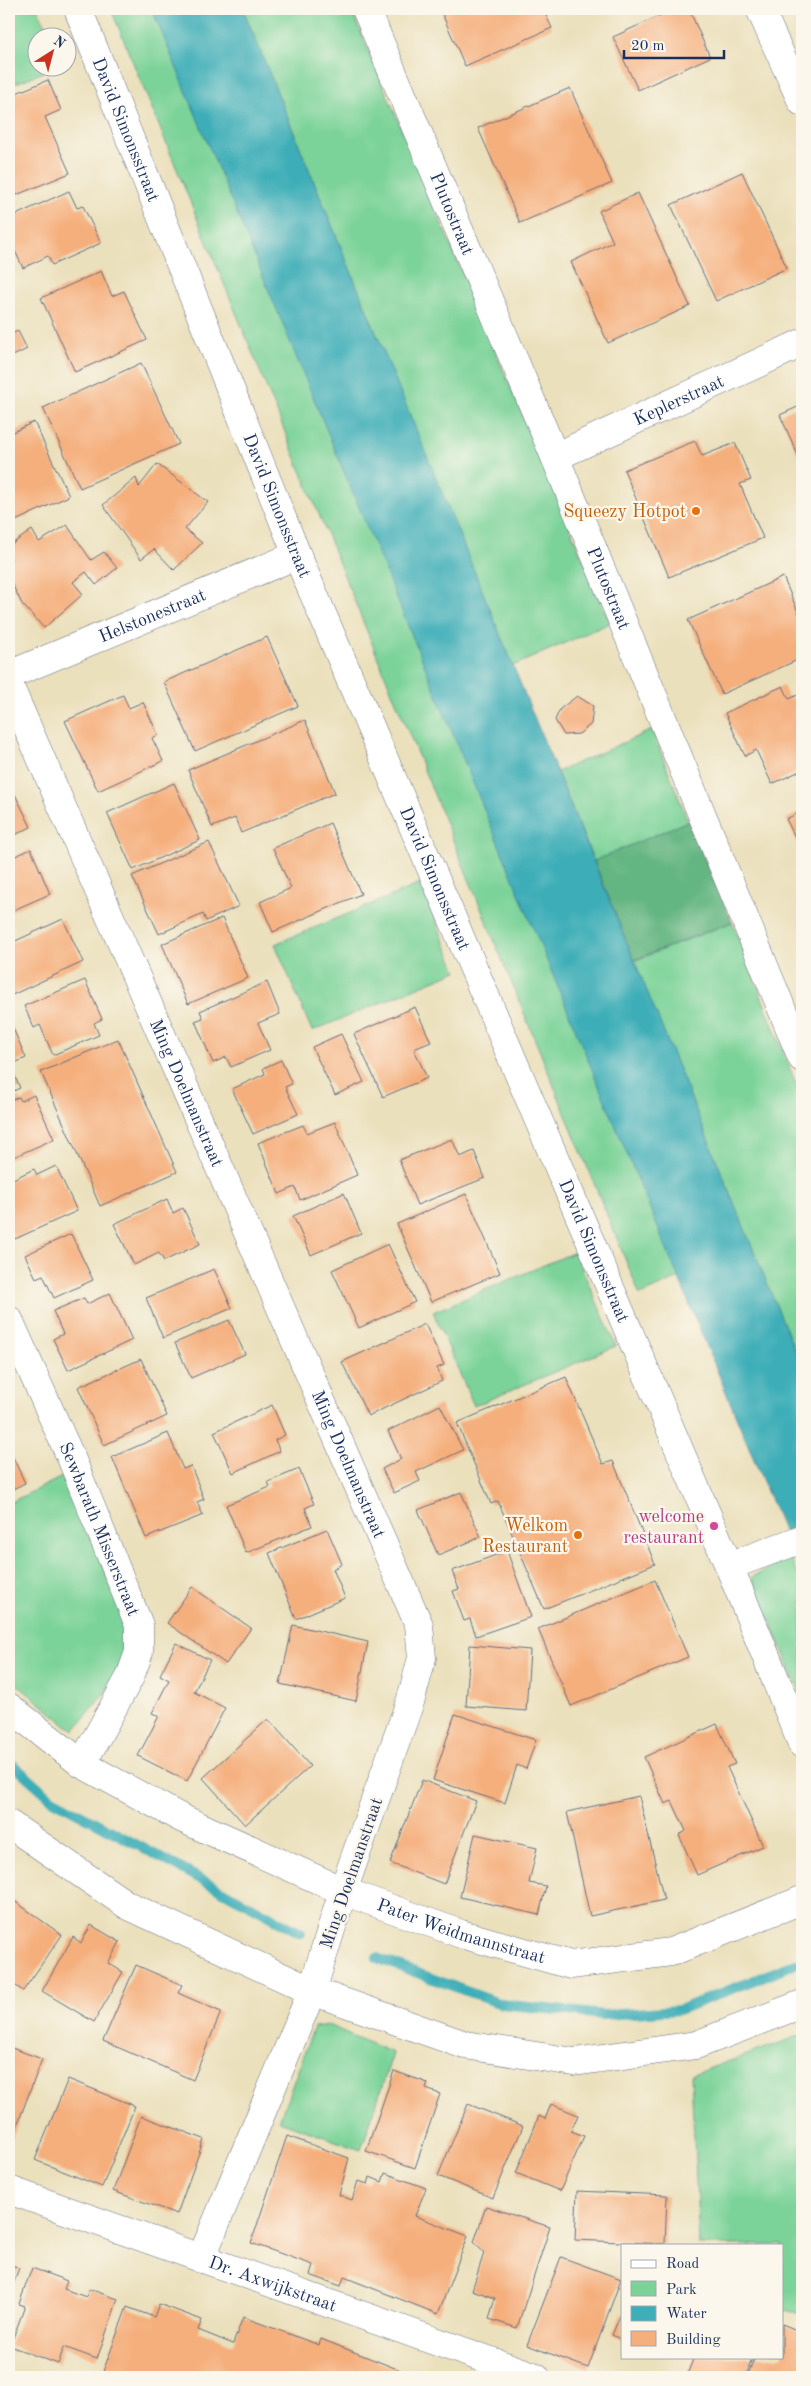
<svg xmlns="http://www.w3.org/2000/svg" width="811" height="2386" font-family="'Old Standard TT',serif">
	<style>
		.green { fill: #7bd399; stroke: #4b817c }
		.forest { fill: #64b581; stroke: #407270 }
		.water { fill: #3eaeb8; stroke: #2c6e8b }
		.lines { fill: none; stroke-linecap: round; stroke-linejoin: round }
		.stream { stroke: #3eaeb8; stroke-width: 10 }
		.building { fill: #f5af7d }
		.minor-casing { stroke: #646d7f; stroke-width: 29 }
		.tertiary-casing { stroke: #646d7f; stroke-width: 29 }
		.minor { stroke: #fff; stroke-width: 28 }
		.tertiary { stroke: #fff; stroke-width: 28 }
		.food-dot { fill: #e8710a; stroke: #fbf7ec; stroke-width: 2 }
		.hotel-dot { fill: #d1479c; stroke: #fbf7ec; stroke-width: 2 }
		.labels { text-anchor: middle; stroke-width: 4.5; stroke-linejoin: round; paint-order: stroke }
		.street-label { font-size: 18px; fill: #1b2f5e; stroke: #fbf7ec }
		.food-label { font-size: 18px; fill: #c56008; stroke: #fbf7ec; text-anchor: end }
		.hotel-label { font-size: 18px; fill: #b23c85; stroke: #fbf7ec; text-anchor: end }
	</style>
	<rect width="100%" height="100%" fill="#fbf7ec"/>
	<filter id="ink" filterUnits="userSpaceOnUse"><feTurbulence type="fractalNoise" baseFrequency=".02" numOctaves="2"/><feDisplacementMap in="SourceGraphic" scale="10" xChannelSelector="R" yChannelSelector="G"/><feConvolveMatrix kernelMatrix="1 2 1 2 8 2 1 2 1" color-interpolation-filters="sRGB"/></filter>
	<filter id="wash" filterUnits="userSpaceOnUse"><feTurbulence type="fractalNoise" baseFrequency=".0096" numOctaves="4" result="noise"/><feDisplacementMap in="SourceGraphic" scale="20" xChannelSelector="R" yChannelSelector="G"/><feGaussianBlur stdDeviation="1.12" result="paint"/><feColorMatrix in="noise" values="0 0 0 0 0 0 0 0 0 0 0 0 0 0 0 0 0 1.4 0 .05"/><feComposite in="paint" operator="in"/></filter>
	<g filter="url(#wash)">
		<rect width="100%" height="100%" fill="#ebe0bc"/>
		<path class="green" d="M9,9H38L51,37L38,38V68H53L9,86Z
			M111,9H153L679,1278L640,1295Z
			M243,9H351L610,623L513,666Z
			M652,730L688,821L594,861L557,772Z
			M420,884L457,971L312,1031L275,944Z
			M732,922L802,1099V1368L634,961Z
			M575,1252L616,1346L474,1406L433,1312Z
			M64,1476L128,1624L119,1675L74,1731L9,1678V1503Z
			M791,1559L802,1585V1697L752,1577Z
			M328,2025L393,2053L361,2150L279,2121L314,2027Z
			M802,2035V2316L782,2308V2245H699L691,2075Z"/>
		<path class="forest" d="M688,821L732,922L634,960L594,861Z"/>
		<path class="water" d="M152,9H243L802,1368V1525L784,1532Z"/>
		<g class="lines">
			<path class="stream" d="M9,1761L52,1799L301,1933
				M377,1958L501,2004L604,2015L679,2010L802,1961"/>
		</g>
		<g id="blocks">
			<path class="building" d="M440,9H543L552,28L465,66Z
				M674,9H689L710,57L638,90L613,37Z
				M48,80L61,110L45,117L70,173L9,198V96Z
				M570,88L612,183L520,223L478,128Z
				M742,172L787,268L716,301L671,205Z
				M69,191L77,208L83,206L101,243L52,265L48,256L23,268L9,238V218Z
				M638,193L690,306L608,343L571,262L613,242L599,211Z
				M101,271L112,296L124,291L147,340L75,372L41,298Z
				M18,331L27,349L9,358V335Z
				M141,363L179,444L80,488L43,408Z
				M802,405V464L780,415Z
				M34,422L69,496L9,524V434Z
				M695,441L702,456L735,443L751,480L740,484L763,538L669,577L624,470Z
				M157,464L208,502L185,529L202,543L174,570L154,549L141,559L103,505L136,478L139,487Z
				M67,525L91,560L104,552L117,568L96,585L86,572L73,582L83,594L44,628L22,604L9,578V562L11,560L9,546L32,530L39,542Z
				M783,577L802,621V658L722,694L688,620Z
				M267,637L298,706L195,751L164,682Z
				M783,686L789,699L802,693V770L772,784L756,750L745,756L725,713Z
				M123,695L129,708L143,702L158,735L152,738L163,761L98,791L65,721Z
				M577,696L593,706L591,724L579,734L564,735L555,720L560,709Z
				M305,720L335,793L241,833L235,818L212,827L188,770Z
				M9,782L31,827L9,838Z
				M174,783L200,840L133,870L107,813Z
				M802,811V851L786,819Z
				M330,823L361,894L273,932L260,902L291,888L273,848Z
				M209,842L239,906L206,921L203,914L159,934L132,876Z
				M31,849L50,894L9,912V859Z
				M222,918L248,978L188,1004L162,944Z
				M63,919L83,962L12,995L9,988V938L11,943Z
				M85,980L102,1019L94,1023L99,1035L53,1055L40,1025L34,1028L24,1006Z
				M267,982L280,1014L258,1023L270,1050L231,1067L226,1057L213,1063L195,1021L203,1018L200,1011Z
				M415,1007L431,1042L414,1049L427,1078L383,1097L354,1034Z
				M12,1026L26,1058L10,1065L20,1088L9,1093V1028Z
				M341,1034L364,1082L335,1095L312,1047Z
				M118,1039L177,1172L100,1206L41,1072Z
				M281,1060L292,1084L285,1087L298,1114L253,1134L232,1089L265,1074L263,1068Z
				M34,1095L54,1139L9,1159V1101L19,1097L21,1101Z
				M335,1122L357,1175L300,1200L295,1187L279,1194L258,1143L303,1125L307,1133Z
				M452,1139L460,1157L474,1151L485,1178L417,1205L399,1160Z
				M56,1166L77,1211L15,1239L9,1227V1181L34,1169L37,1175Z
				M344,1193L361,1233L311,1255L293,1216Z
				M466,1194L500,1273L431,1302L397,1224Z
				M167,1199L173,1213L183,1208L200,1244L164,1261L159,1253L134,1265L114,1224Z
				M71,1234L93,1280L54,1298L43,1275L36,1278L25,1255Z
				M388,1244L415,1302L359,1328L332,1270Z
				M214,1269L232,1308L163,1338L146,1298Z
				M110,1293L132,1340L68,1370L53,1339L63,1334L53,1311L84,1298L87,1304Z
				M229,1320L245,1354L191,1378L175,1343Z
				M425,1324L444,1365L437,1368L442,1381L368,1416L342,1362Z
				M141,1359L167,1416L104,1445L78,1387Z
				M566,1377L603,1464L613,1461L655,1564L544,1609L498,1501L491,1504L457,1423Z
				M272,1405L285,1435L275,1440L280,1451L233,1473L214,1432Z
				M440,1405L463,1450L416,1472L420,1481L394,1493L382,1469L401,1459L388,1431Z
				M168,1433L183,1469L191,1466L204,1499L197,1502L203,1515L146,1538L112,1457Z
				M9,1449L25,1483L9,1491Z
				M299,1469L314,1504L305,1508L312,1526L246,1553L226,1505L270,1487L268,1482Z
				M461,1492L481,1537L438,1555L418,1510Z
				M327,1529L342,1564L333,1569L345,1598L296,1619L269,1553Z
				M507,1551L531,1617L476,1636L470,1619L464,1621L453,1591L459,1589L452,1571Z
				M655,1580L688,1657L571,1706L538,1629Z
				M192,1587L251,1628L226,1664L167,1623Z
				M293,1625L368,1642L356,1701L280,1684Z
				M176,1643L210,1660L194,1692L225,1708L187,1781L138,1756L159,1716L152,1713L169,1680L160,1675Z
				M470,1645L530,1650L526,1711L466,1706Z
				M455,1714L536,1740L526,1769L517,1765L505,1803L433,1780Z
				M268,1719L310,1766L245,1825L203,1778Z
				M717,1724L735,1764L727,1767L763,1846L697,1875L679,1835L686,1831L672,1801L665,1804L644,1757Z
				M422,1780L476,1801L444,1884L390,1863Z
				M639,1796L664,1900L590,1916L567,1812Z
				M475,1834L537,1848L529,1883L546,1886L539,1915L460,1897Z
				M13,1900L62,1935L23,1991L9,1981V1907Z
				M91,1925L120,1942L108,1963L123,1972L94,2022L42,1991L73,1937L81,1943Z
				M136,1965L182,1985L178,1993L221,2012L193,2080L103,2041Z
				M9,2047L42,2059L9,2147Z
				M394,2071L428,2083L426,2089L440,2094L415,2168L366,2151Z
				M68,2079L135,2106L102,2187L35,2160Z
				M468,2104L523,2126L493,2198L438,2176Z
				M551,2104L578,2115L571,2131L584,2136L560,2191L516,2173L539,2116L545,2119Z
				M141,2116L204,2139L177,2214L113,2191Z
				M287,2136L349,2158L339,2195L352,2200L358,2181L368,2184L370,2177L382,2182L385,2173L426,2188L415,2216L468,2236L438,2314L344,2277L341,2286L310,2275L313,2265L251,2243Z
				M577,2191L667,2195L665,2244L575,2240Z
				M486,2206L550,2227L517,2328L489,2319L495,2298L472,2290L484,2253L474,2242Z
				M561,2257L621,2279L588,2368L527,2345Z
				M9,2264L19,2268L9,2295Z
				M32,2268L67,2281L64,2289L86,2297L89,2289L118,2299L97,2359L64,2347L58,2364L10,2346L25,2306L19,2304Z
				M159,2304L202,2320L198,2330L233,2344L243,2317L319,2345L321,2339L410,2374L408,2377H101L127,2307L154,2317Z
				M622,2311V2340L612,2335Z
				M782,2324L802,2332V2377H747L755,2357H782Z
				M694,2357H753L745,2377H686Z"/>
		</g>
	</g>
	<g filter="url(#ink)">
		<use href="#blocks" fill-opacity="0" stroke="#646d7f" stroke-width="1"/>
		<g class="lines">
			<g class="minor-casing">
				<g id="minor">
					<path id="s1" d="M78,9L297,555L729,1566L802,1744"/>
					<path d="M760,9L802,102"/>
					<path id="s2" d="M555,457L802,343"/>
					<path id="s3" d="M9,675L297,555"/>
					<path id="s4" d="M9,685L419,1625L422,1658L411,1699L343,1891L312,1991L201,2259"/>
					<path id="s5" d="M9,1320L72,1460L139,1625V1652L130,1677L82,1764"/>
					<path d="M729,1566L802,1539"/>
					<path id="s6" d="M9,1707L82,1764L181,1818L343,1891L461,1934L571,1965L671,1952L802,1900"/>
					<path d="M9,1824L127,1905L312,1991L465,2045L574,2062L696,2045L802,2004"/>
					<path id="s7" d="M9,2190L536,2377"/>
				</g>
			</g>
			<g class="tertiary-casing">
				<g id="tertiary">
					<path id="s8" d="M366,9L555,457L802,1058"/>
				</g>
			</g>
			<use href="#minor" class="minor"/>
			<use href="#tertiary" class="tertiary"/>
		</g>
	</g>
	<g class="food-dot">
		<circle cx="696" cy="511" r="5"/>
		<circle cx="578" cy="1535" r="5"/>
	</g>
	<circle class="hotel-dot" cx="714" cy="1526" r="5"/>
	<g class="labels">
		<g class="street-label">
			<text dy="6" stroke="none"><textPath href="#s1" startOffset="130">David Simonsstraat</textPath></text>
			<text dy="6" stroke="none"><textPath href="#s8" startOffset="222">Plutostraat</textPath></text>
			<text dy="6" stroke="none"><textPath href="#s2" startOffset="136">Keplerstraat</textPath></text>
			<text dy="6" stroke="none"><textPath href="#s1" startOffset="535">David Simonsstraat</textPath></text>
			<text dy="6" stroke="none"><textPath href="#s8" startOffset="628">Plutostraat</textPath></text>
			<text dy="6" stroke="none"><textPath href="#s3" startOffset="155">Helstonestraat</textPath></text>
			<text dy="6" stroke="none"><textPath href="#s1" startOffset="940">David Simonsstraat</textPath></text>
			<text dy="6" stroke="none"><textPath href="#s4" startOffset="445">Ming Doelmanstraat</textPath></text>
			<text dy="6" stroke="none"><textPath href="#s1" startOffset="1345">David Simonsstraat</textPath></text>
			<text dy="6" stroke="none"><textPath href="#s4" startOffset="850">Ming Doelmanstraat</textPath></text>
			<text dy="6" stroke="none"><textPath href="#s5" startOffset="228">Sewbarath Misserstraat</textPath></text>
			<text transform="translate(351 1873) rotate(-71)" y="6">Ming Doelmanstraat</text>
			<text dy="6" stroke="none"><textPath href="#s6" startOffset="508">Pater Weidmannstraat</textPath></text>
			<text dy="6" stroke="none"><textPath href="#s7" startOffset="280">Dr. Axwijkstraat</textPath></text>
		</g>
		<g class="food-label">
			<text x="686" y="517">Squeezy Hotpot</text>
			<text x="568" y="1531">Welkom<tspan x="568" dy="21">Restaurant</tspan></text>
		</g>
		<g class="hotel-label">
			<text x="704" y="1522">welcome<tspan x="704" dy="21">restaurant</tspan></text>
		</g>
	</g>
	<rect width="811" height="2386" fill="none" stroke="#fbf7ec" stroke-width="30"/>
	<rect x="621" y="2244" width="162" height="115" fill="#fbf7ec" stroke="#a1a7b3"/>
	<rect x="631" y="2260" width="25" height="8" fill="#ffffff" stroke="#a1a7b3"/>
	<text x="666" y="2268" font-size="15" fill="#1b2f5e">Road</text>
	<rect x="631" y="2281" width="25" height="15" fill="#7bd399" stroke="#a1a7b3"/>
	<text x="666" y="2294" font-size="15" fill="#1b2f5e">Park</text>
	<rect x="631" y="2306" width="25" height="15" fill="#3eaeb8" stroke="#a1a7b3"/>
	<text x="666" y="2318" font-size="15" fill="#1b2f5e">Water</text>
	<rect x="631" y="2331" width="25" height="15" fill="#f5af7d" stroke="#a1a7b3"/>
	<text x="666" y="2344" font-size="15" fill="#1b2f5e">Building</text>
	<g transform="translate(52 52) rotate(36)"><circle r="24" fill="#fbf7ec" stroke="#a1a7b3"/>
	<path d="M0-4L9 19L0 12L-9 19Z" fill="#c8321e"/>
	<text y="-8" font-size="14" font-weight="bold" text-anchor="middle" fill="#1b2f5e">N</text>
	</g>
	<path d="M624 50v8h100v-8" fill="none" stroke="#1b2f5e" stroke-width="2.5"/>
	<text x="631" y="50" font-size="15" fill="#1b2f5e" stroke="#fbf7ec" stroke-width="4" paint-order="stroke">20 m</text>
</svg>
